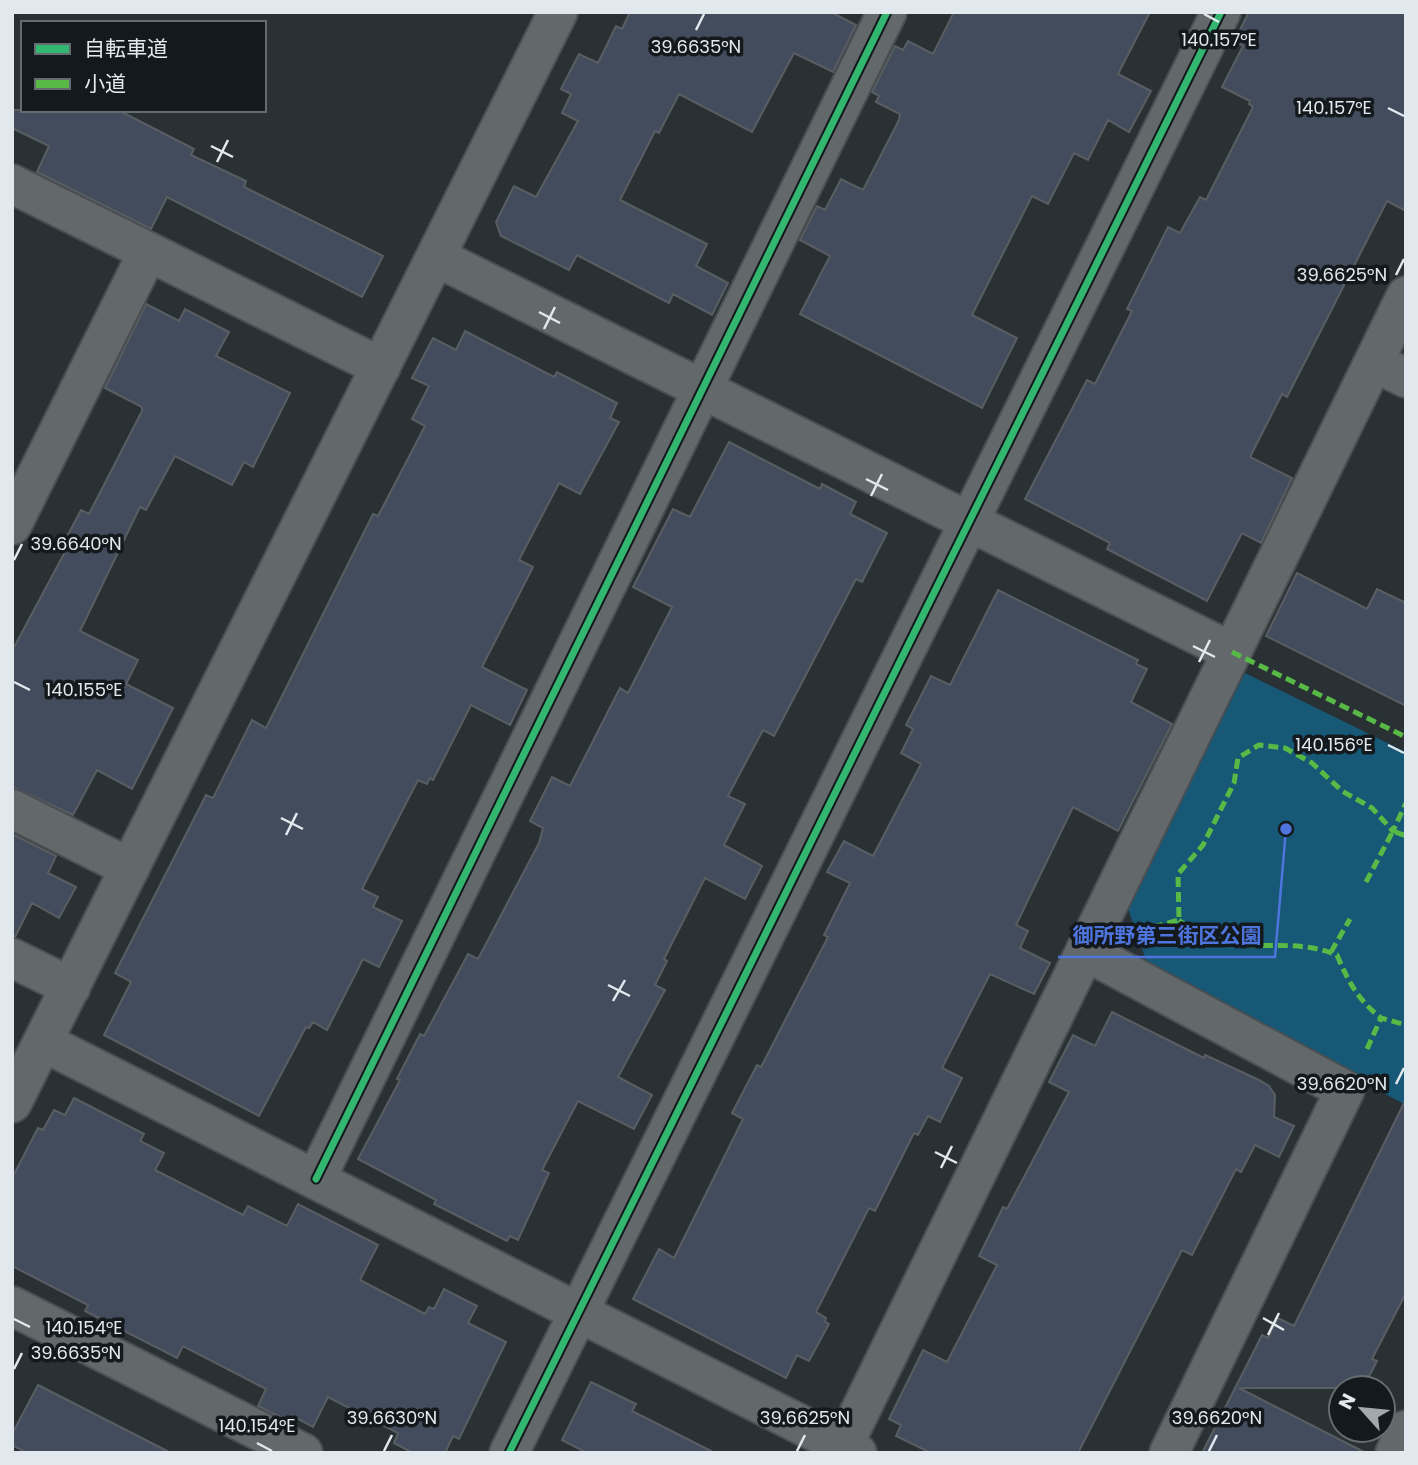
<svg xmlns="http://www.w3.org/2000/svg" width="1418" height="1465" font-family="Poppins,'Noto Sans JP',sans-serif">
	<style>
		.green { fill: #165875 }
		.building { fill: #434c5c; stroke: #595e62; stroke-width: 2 }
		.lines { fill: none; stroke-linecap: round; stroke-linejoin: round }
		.minor-casing { stroke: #494f53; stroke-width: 42 }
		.minor { stroke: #63686b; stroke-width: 38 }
		.quiet { stroke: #58b947; stroke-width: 5; stroke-dasharray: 10 5; stroke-linecap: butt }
		.cycleway-casing { stroke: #13191c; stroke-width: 11 }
		.cycleway { stroke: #33b770; stroke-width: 7 }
		.ticks { fill: none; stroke: #e1e9ee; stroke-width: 2.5 }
		.ticks-label { font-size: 18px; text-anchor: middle; fill: #e1e9ee; stroke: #13191c; stroke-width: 7; stroke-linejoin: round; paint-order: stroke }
		.leader { fill: none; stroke: #4e75de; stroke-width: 2.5 }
		.callout-dot { fill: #4e75de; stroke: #13191c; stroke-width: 2.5 }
		.callout-label { font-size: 21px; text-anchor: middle; font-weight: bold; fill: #4e75de; stroke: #13191c; stroke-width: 7; stroke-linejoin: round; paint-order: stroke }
	</style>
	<rect width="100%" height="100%" fill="#2a3135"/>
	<path class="green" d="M1245,673L1406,752V1105L1149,969L1127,906Z"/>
	<path class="building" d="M630,12H831L856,25L833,72L794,53L752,132L679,94L659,133L655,131L620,200L707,244L696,266L728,283L712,315L673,294L669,303L577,255L569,270L501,236L496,222L514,186L536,197L578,121L562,113L571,94L561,89L579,54L598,63L616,26L622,29Z
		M954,12H1150L1118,74L1151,91L1129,132L1108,120L1088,160L1074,153L1048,204L1032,196L972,315L1017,338L982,408L800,314L830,256L800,240L817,206L825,210L841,179L863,190L899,120L900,114L876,102L879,96L872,92L895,46L903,50L908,41L933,54Z
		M1249,12H1406V211L1387,201L1287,397L1282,394L1250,457L1292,478L1261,543L1242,533L1207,601L1107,549L1110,543L1025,499L1087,380L1095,384L1132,311L1127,309L1168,227L1180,233L1200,197L1206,200L1253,107L1249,104L1250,101L1222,87L1243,46L1234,41Z
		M12,110H118L194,149L191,155L246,181L244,187L383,256L362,297L167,197L151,229L37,172L49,146L12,128Z
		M146,304L179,321L185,309L229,332L216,356L290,393L253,467L244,462L232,485L175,456L146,510L140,507L80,631L138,660L126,684L173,708L132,789L97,770L73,815L12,787V651L66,550L61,548L81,510L89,514L142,411V407L105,388Z
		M465,331L554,377L557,372L617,403L610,418L619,422L580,494L559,483L519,560L533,567L482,667L527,690L510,725L471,705L433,780L430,778L427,784L418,780L362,889L378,897L373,907L402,921L379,967L363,959L327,1030L313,1022L309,1028L306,1027L259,1116L104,1035L131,982L115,973L206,795L213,798L252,720L266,728L373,514L378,516L425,426L412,419L429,386L412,378L433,338L456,350Z
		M729,442L820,489L822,484L856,502L850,514L887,533L862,582L856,579L774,736L763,730L728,796L745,804L724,845L762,866L745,899L705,878L664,959L667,961L655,985L665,990L618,1077L652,1095L634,1129L578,1101L542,1170L549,1173L518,1240L510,1236L507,1241L434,1204L436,1200L358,1159L400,1080L397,1079L420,1034L424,1036L468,954L478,959L539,843L543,828L530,821L552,777L570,786L620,688L628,693L672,607L633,587L673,509L690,517Z
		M1297,573L1367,609L1377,589L1406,603V706L1266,636Z
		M998,590L1138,660L1136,664L1147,669L1131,702L1172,724L1118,831L1073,807L1016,925L1028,931L1020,948L1050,963L1034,994L990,974L942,1068L962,1078L940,1122L928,1116L918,1135L914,1133L875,1211L869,1208L816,1312L826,1318L825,1322L829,1324L809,1361L797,1355L786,1378L633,1299L659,1249L674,1258L743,1119L732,1113L757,1065L761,1067L828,937L824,935L850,883L827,872L844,841L873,856L921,764L901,753L913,729L906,725L931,676L950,685Z
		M12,834L56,856L48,873L76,887L59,918L32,903L15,937L12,936Z
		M1112,1012L1204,1058L1205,1055L1259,1080L1269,1086L1275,1095L1274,1117L1294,1126L1279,1157L1255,1145L1241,1172L1236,1169L1192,1255L1182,1250L1078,1453H931L896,1436L901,1425L889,1419L923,1350L947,1362L997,1265L979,1256L1003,1207L1007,1209L1069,1092L1049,1082L1073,1035L1095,1046Z
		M74,1098L144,1134L140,1141L164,1153L155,1170L243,1215L248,1206L287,1226L298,1204L378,1245L360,1280L425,1314L429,1307L434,1309L444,1289L477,1306L468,1323L506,1342L459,1439L453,1436L445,1453H413L394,1443L398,1433L328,1397L313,1427L291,1415L288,1421L258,1406L266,1389L183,1346L177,1358L85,1311L88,1305L12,1266V1178L38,1128L43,1130L54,1110L65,1115Z
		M1406,1099V1293L1372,1359L1377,1361L1363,1388H1239L1366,1453H1202L1262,1335L1268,1338L1278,1318L1294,1326Z
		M591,1382L636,1404L632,1411L715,1453H587L562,1440Z
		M38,1385L171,1453H27L12,1445V1434Z"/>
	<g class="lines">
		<g class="minor-casing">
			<path id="minor" d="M12,184L381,367
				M436,257L1232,652
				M1374,362L1406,378
				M12,525L148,252
				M12,809L130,868
				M1085,951L1345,1090L1169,1453
				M12,958L71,987
				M43,1042L857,1453
				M12,1103L558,12
				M316,1179L887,12
				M12,1306L303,1453
				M843,1446L1406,296
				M509,1453L1221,12
				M1395,1453L1406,1430"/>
		</g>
		<use href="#minor" class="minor"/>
		<path class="quiet" d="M1232,652L1406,737
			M1366,882L1393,831L1406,836
			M1179,920C1228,964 1281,932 1337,955C1348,981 1358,1000 1381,1018
			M1124,935L1179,920L1178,874L1203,845L1234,783L1238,758L1259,745L1285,748L1312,763L1342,791L1372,808L1393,831L1406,803
			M1331,952L1350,919
			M1367,1049L1381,1018L1406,1025"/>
		<g class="cycleway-casing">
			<path id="cycleway" d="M316,1179L887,12
				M509,1453L1221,12"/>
		</g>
		<use href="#cycleway" class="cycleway"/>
	</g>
	<path class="ticks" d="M1204,14L1219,22M696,30L704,14M1388,108L1404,116M211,146L233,157M217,162L228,140M1396,275L1404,259M539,312L560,323M544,329L555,307M866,479L888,490M871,496L882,474M14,560L22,544M1193,646L1215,657M1199,662L1210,640M14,682L30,690M1388,745L1404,753M281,818L303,829M286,835L297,813M608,985L630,996M613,1001L625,980M1396,1084L1404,1068M935,1152L957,1163M941,1168L952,1146M1263,1318L1284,1330M14,1319L30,1327M1268,1335L1279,1313M14,1369L22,1353M257,1443L272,1451M384,1451L392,1435M797,1451L805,1435M1209,1451L1217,1435"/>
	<g class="ticks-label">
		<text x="1219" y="46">140.157°E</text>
		<text x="696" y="53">39.6635°N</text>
		<text x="1334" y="114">140.157°E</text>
		<text x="1342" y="281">39.6625°N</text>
		<text x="76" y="550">39.6640°N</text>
		<text x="84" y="696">140.155°E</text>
		<text x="1334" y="751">140.156°E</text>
		<text x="1342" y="1090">39.6620°N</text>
		<text x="84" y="1334">140.154°E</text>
		<text x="76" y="1359">39.6635°N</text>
		<text x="392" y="1424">39.6630°N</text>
		<text x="805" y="1424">39.6625°N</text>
		<text x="1217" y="1424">39.6620°N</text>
		<text x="257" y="1432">140.154°E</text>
	</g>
	<path class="leader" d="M1286 829L1275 957H1058"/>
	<circle class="callout-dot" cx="1286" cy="829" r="7"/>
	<g class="callout-label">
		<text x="1167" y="943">御所野第三街区公園</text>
	</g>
	<rect width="1418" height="1465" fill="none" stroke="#e1e9ee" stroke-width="28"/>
	<rect x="21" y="21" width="245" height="91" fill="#13191c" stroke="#656c70" stroke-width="2"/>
	<rect x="35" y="44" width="35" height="10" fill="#33b770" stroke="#656c70" stroke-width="2"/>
	<text x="84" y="56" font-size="21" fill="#e1e9ee">自転車道</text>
	<rect x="35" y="79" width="35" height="10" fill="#58b947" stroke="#656c70" stroke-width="2"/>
	<text x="84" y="91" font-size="21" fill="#e1e9ee">小道</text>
	<g transform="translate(1362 1409) rotate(297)"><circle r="33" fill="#13191c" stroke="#656c70" stroke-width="2"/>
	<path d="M0-5L12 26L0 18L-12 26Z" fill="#a1a9ad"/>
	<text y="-10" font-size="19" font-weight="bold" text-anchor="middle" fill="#e1e9ee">N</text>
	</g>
</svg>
